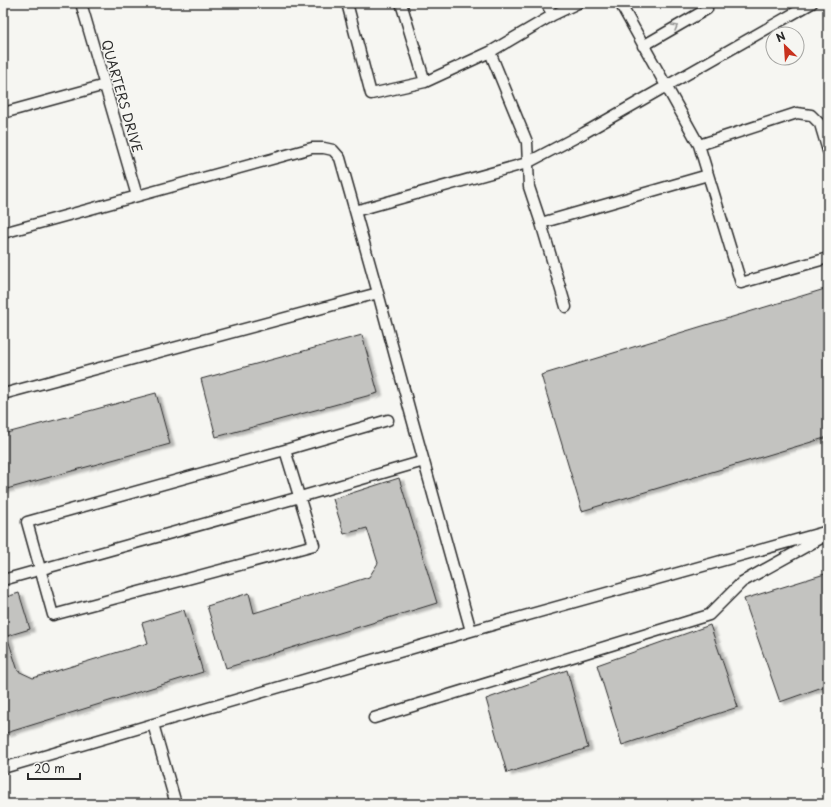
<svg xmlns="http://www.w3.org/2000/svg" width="831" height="807" font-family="'Playpen Sans',sans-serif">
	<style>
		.building { fill: #c3c3c0; stroke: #2b2b2b; filter: url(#shadow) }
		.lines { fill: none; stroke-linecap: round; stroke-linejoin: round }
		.lane-casing { stroke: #2b2b2b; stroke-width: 13 }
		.lane { stroke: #f6f6f2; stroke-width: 10 }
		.oneway { stroke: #90908e }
		.labels { text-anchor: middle; stroke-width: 3; stroke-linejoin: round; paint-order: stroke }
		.street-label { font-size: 13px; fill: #2b2b2b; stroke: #f6f6f2 }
	</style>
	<defs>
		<filter id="shadow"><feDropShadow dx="4.5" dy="2.5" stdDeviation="1" flood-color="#0004"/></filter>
	</defs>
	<rect width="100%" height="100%" fill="#f6f6f2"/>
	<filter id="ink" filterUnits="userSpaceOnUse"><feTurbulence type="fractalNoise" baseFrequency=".025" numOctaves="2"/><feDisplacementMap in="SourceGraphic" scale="8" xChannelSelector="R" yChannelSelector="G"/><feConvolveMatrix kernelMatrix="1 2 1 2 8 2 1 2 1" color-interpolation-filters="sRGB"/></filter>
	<g filter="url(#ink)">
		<path class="building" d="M828,288V437L582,511L541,375Z
			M362,335L378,393L216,437L201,379Z
			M156,393L170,444L3,490V434Z
			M399,478L437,603L226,668L207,606L249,593L254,613L369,577L378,563L367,528L344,534L333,499Z
			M828,573V685L780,702L744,599Z
			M19,593L30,629L7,636L18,671L33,678L148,643L142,623L184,610L203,672L3,734V598Z
			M710,625L738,707L622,745L597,665Z
			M567,670L588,748L507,773L486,699Z"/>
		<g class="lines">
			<g class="lane-casing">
				<path id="lane" d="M81,3L137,196
					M347,3L371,94L425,82L401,3
					M546,3L553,15
					M578,3L553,15L490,52L527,142L529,187L541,223L708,175
					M620,3L699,145L741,283L828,258
					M643,46L707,9
					M425,82L490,52
					M3,113L105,85
					M699,145L797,113L811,115L820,124L828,151
					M355,211L378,293L411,415L471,631
					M541,223L566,307
					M3,233L312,148H324L333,150L340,158L355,211L527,163L584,133L812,3
					M3,394L378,293
					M285,450L314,545L53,615L27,522L285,450L388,420
					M3,580L300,497L424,461
					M374,718L709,615L742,582L825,536
					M153,724L176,804
					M3,768L471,631L828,531"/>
			</g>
			<use href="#lane" class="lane"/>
		</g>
		<defs><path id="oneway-chevron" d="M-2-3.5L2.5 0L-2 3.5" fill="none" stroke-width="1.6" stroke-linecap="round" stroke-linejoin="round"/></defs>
		<use class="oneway" href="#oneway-chevron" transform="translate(675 27) rotate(-30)"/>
	</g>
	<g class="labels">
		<g class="street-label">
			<text transform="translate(122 96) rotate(74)" y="5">QUARTERS DRIVE</text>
		</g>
	</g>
	<rect width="831" height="807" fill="none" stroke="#f6f6f2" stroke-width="16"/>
	<rect x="8" y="8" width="815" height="791" fill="none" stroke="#2b2b2b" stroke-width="1.5" filter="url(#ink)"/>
	<g transform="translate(785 46) rotate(335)"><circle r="19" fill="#f6f6f2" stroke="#a5a5a2"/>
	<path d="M0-3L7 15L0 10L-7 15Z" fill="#c8321e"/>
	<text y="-6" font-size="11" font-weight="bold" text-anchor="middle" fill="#2b2b2b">N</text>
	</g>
	<path d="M28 773v6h52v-6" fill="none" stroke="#2b2b2b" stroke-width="2"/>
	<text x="34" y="773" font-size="12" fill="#2b2b2b" stroke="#f6f6f2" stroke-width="3" paint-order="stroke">20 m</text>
</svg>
